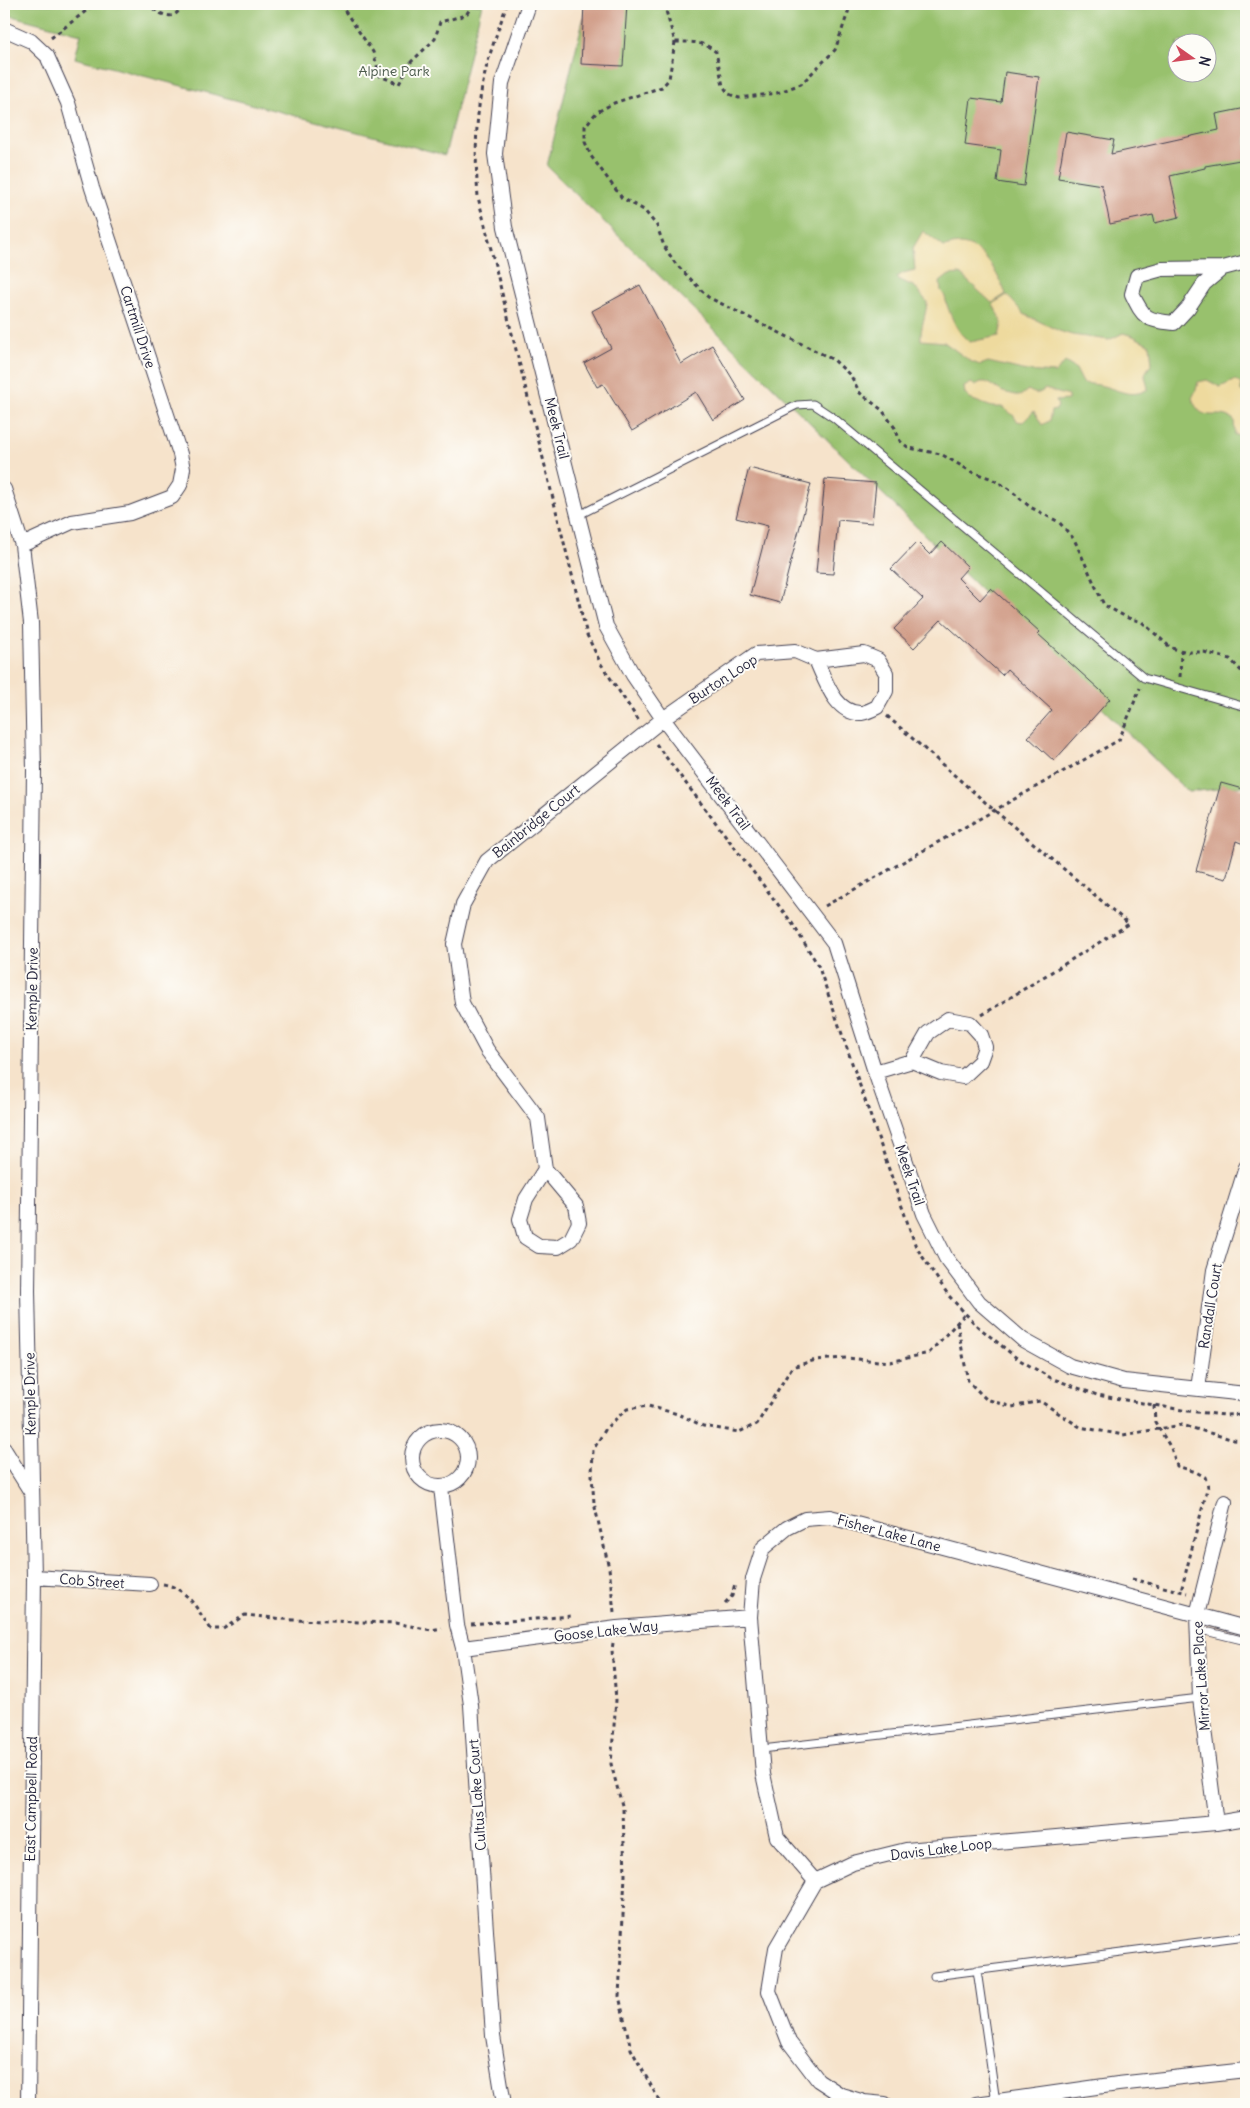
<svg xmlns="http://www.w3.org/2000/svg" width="1250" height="2108" font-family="Delius,sans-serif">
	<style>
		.green { fill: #98c16d; stroke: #5d7254; fill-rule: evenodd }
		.sand { fill: #eeda9e; stroke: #887e6c }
		.building { fill: #d09b86 }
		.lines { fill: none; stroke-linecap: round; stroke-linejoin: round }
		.lane-casing { stroke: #423f51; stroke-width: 9 }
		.street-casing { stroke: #423f51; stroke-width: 16 }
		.path { stroke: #423f51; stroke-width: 3; stroke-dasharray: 4 4; stroke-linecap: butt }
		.lane { stroke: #fff; stroke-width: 7 }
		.street { stroke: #fff; stroke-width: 14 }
		.labels { text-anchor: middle; stroke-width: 4; stroke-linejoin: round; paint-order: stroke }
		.park-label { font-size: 14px; fill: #4b5a4c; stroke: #fdfcf7 }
		.street-label { font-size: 14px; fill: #22223b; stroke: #fdfcf7 }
	</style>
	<rect width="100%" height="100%" fill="#fdfcf7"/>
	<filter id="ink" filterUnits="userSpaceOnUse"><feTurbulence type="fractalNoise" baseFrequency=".02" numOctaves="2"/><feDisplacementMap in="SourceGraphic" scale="10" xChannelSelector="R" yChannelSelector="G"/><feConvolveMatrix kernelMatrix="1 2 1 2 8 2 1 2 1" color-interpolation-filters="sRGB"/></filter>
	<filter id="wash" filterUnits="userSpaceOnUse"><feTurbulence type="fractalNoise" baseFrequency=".0096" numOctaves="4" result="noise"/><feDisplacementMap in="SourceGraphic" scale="20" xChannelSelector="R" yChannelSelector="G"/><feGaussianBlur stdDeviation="1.12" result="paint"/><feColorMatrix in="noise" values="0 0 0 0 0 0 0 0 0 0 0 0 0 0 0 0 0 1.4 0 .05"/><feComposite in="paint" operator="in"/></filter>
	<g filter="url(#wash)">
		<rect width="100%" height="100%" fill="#f6e3cb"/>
		<path class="green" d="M4,4H482L445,155L75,58L81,34L4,14Z
			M587,4H1246V786L1188,792L547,166ZM1178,42H1208V72H1178Z"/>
		<path class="sand" d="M923,231L944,247C949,246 955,244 960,244C984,245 998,275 1006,294L992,303L960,274L949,275L940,282L941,291C946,296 945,299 947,305C952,319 958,334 970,342L999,336L1002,323L993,304L1007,295L1024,314L1059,331L1072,335L1109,340L1123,333L1133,336L1150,345L1152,364C1141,376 1146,376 1148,389C1132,399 1119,390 1103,386C1096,384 1089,384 1083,383L1076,369L1065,362L1055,373L1027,371L988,362L980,365L970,361L944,342L921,340C920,327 926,316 927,302L915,287L896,278L903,273L915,270L913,248Z
			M1207,380L1220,387L1236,380L1241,384V391L1246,393V436L1235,435L1234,420C1218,407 1202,427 1192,398L1196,390L1198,382Z
			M981,382H986L1003,392L1020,396L1028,390C1036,395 1039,394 1045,389L1068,396V400L1056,401L1058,406L1056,410L1051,411L1049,421L1042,425L1034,411L1023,422L1017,421L1013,415L1002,407H992L970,399L965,394L964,387L971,383L975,385Z"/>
		<g id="blocks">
			<path class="building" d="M584,4H627L623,66L581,64Z
				M1005,72L1039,77L1024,186L997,182L1001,150L965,145L971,98L1001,102Z
				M1246,108V159L1205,166V168L1170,176L1179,217L1155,223L1153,215L1110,224L1102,185L1058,178L1066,132L1114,140L1111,154L1219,130L1216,114Z
				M640,285L681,364L712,345L745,400L713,420L696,392L632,431L603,384L597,387L584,363L611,348L592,311Z
				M749,468L811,484L780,603L750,595L768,526L736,518Z
				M825,479L876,483L872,523L838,520L833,574L816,573Z
				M917,542L930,555L942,542L968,567L958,578L980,600L991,588L1040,632L1038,634L1110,699L1054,761L1028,737L1052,710L1007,669L1002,675L941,620L914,648L894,629L923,599L891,569Z
				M1221,783L1246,790V845L1236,841L1226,879L1196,871Z"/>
		</g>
	</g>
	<g filter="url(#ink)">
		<use href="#blocks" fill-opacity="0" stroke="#423f51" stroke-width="1"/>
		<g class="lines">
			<g class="lane-casing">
				<path id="lane" d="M579,515L797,405L813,404L834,418L1144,678L1246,707
					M1197,1629L1246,1641
					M762,1749L1200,1698
					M977,1970L996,2102
					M934,1976L1246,1936"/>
			</g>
			<g class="street-casing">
				<path id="street" d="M529,4L502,83L495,154L505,227L606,626L633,675L663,719L834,943L875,1072L924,1214L946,1258L979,1302L1023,1340L1070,1366L1124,1381L1246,1394
					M4,29L31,41L47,56L68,103L92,188L180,454L183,469L180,485L172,497L130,513L72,522L22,545
					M1223,268L1204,284L1188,308L1174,323C1146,320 1144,319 1132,294L1137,276L1162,269L1223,268L1246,262
					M4,489L22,545L31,623L34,770L28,1291L34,1577L28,2104
					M875,1072L912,1061L941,1073L963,1077L980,1061L985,1047L981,1035L970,1023L948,1019L928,1033L912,1061
					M545,1169L526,1199L520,1219L525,1237L539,1246L558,1247L571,1239L579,1223L576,1206L545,1169L538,1118L487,1050L462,1003L454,944L463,904L487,861L663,719L756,654L795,651L816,660L864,654L878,660L886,673V691L877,707C873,709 867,712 862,713C835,715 825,679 816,660
					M1198,1389L1214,1270L1246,1167
					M412 1458a28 28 0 1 1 56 0a28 28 0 1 1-56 0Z
					M4,1449L31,1492
					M441,1487L457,1625L463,1648L471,1705L493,2036L504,2104
					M34,1577L150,1584
					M463,1648L617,1628L750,1617
					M1216,1823L1200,1698L1197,1615L1225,1502
					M815,1881L777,1837L763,1774L750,1617L753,1579L763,1548L787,1528L805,1519L830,1517L1246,1628
					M885,2104L864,2102L841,2095L818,2080L789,2042L769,1991L776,1948L815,1881L853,1863L906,1850L1216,1823L1246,1818
					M976,2104L1118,2084L1246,2070"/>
			</g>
			<path class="path" d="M147,4C158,13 175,25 182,4
				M340,4L373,52L380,76L399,84L411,62L435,39L440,22L466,15L473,4
				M507,4C499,28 489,53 484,78C475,117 475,157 478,197L587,635L601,664L639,721
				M664,4L675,42C693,42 703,41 716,52L723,86L729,94L739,98L777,93L801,84L835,50L851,4
				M51,38L91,7L99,4
				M675,42L669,79L662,87L614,103L597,112L585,126V142L591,156L622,198L644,210L657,226L664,246L675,263L708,297L834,360L851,376L860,393L882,410L895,428L900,441L909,448L941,454L972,472L990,478L1008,488L1030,507L1059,522L1074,539L1104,605L1128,618L1142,622L1171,648L1188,652H1204L1230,659L1246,676
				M1180,677L1181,651
				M887,716L994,810L1129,924L982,1015
				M656,744L792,923L818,965L916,1247L949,1296L976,1325L1018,1359L1051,1378L1097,1395L1188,1411L1224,1415L1246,1414
				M825,906L1119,740L1140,688
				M957,1323L968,1381L986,1399L1012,1407L1040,1401L1080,1427L1123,1435L1182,1425L1234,1440L1246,1441
				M1154,1405L1155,1422L1171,1448L1177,1466L1196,1472L1205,1477L1208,1486L1181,1591
				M1132,1579L1187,1593
				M163,1584C188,1588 197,1610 211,1629H223L245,1615L293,1620L395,1623L431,1630L442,1628
				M725,1603L732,1596L735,1583
				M614,1612L609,1568L594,1503L592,1475L593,1450L607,1427L627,1409L648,1406L678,1414L703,1426L739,1432L757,1424L792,1367L816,1360L846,1358L890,1362L929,1353L965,1314
				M471,1624L572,1616
				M613,1643L612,1650L616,1700L611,1764L623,1809L625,1875L619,1996L631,2049L661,2104"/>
			<use href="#lane" class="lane"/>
			<use href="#street" class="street"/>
		</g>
	</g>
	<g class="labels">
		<g class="park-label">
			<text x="394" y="76">Alpine Park</text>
		</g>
		<g class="street-label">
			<text transform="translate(138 327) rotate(72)" y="5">Cartmill Drive</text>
			<text transform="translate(557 428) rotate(76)" y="5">Meek Trail</text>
			<text transform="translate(723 679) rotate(-33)" y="5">Burton Loop</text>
			<text transform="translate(728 803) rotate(53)" y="5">Meek Trail</text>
			<text transform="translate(536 821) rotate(-39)" y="5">Bainbridge Court</text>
			<text transform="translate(32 989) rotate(-89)" y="5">Kemple Drive</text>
			<text transform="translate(910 1175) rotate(71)" y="5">Meek Trail</text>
			<text transform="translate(1210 1306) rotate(-81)" y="5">Randall Court</text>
			<text transform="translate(30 1394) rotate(-91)" y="5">Kemple Drive</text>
			<text transform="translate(889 1533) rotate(15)" y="5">Fisher Lake Lane</text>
			<text transform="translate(92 1581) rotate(4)" y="5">Cob Street</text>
			<text transform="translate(606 1631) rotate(-6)" y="5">Goose Lake Way</text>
			<text transform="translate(1201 1676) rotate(-94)" y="5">Mirror Lake Place</text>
			<text transform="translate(477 1795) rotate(-94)" y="5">Cultus Lake Court</text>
			<text transform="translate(31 1799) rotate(-89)" y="5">East Campbell Road</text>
			<text transform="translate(941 1849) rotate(-7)" y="5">Davis Lake Loop</text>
		</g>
	</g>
	<rect width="1250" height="2108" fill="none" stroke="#fdfcf7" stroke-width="20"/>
	<g transform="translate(1192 58) rotate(104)"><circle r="24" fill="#fdfcf7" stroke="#a5a5ac"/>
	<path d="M0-4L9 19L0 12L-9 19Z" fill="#d1495b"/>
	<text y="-8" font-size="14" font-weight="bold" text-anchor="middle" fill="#22223b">N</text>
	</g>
</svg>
